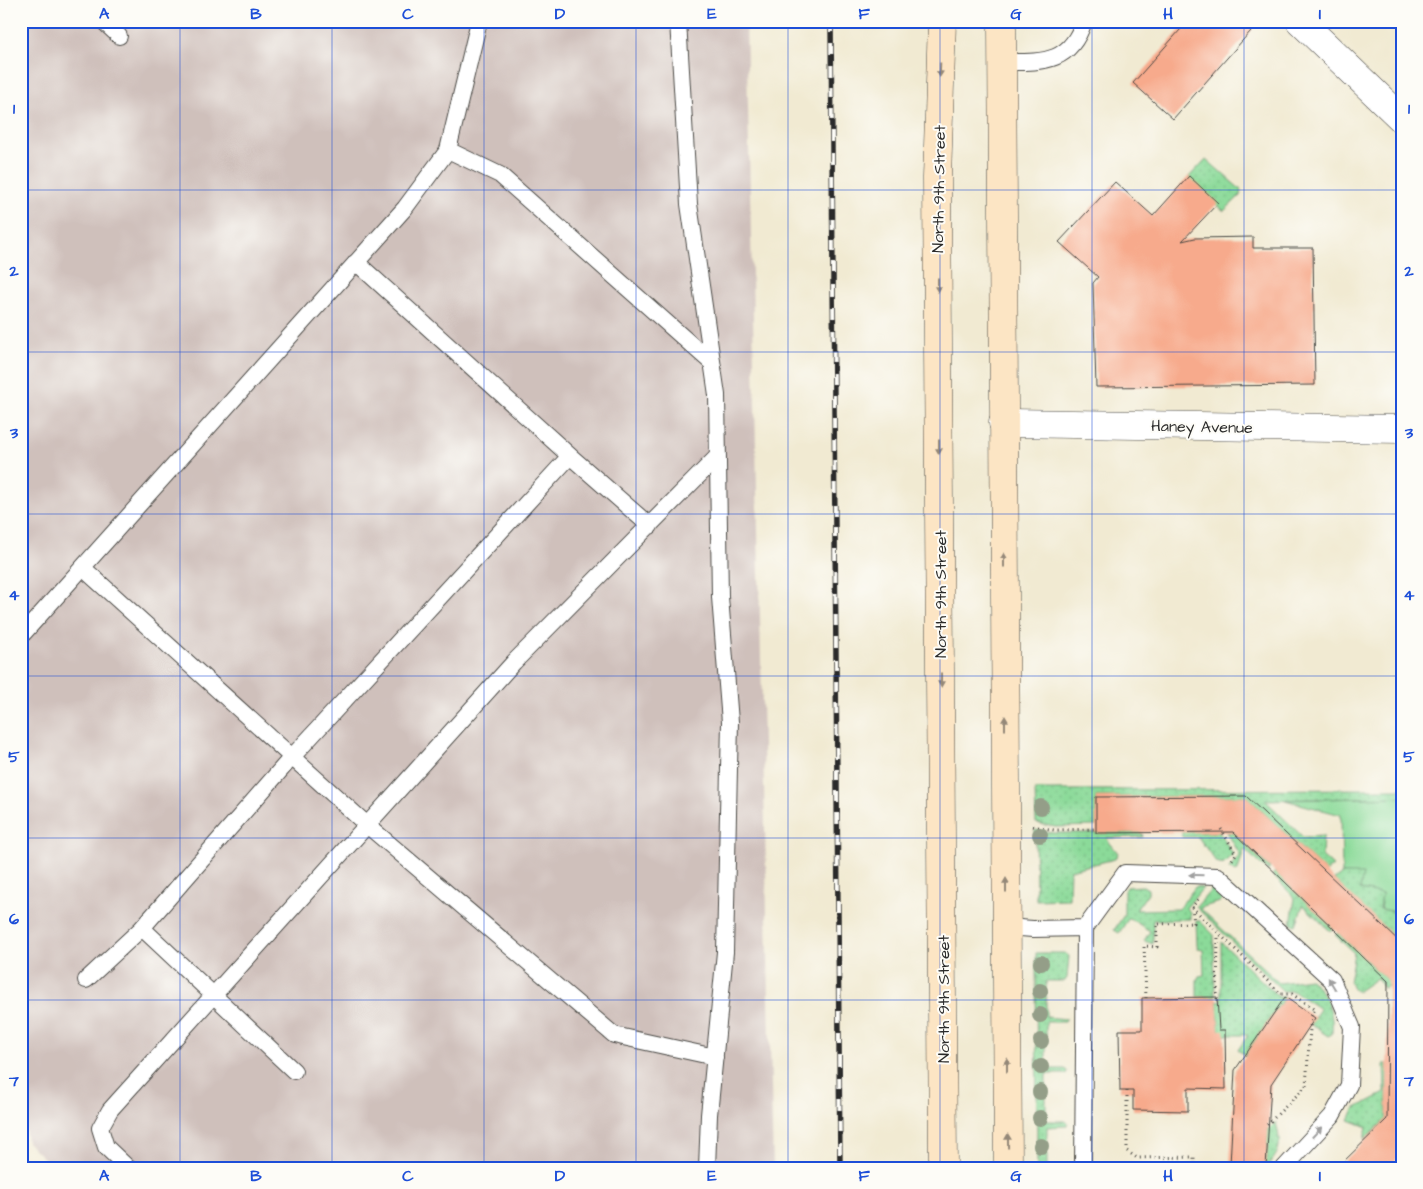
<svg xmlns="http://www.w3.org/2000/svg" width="1423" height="1189" font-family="'Architects Daughter',sans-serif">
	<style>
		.industrial { fill: #cfc0bb }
		.grass { fill: #8bda99; stroke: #5b8262 }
		.garden { fill: url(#garden-dots); stroke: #5b8262 }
		.building { fill: #f7aa8c }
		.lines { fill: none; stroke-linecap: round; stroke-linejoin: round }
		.lane-casing { stroke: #494844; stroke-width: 18 }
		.street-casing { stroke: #494844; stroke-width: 29 }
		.secondary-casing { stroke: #494844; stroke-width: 29 }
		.path { stroke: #494844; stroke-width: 3; stroke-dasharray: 1 4; stroke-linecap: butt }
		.lane { stroke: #fff; stroke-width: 16 }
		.street { stroke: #fff; stroke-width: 28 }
		.secondary { stroke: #fce5c4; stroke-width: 28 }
		.rail-casing { stroke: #2b2b2b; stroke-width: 5.5 }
		.rail { stroke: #fdfcf7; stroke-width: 4; stroke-dasharray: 11; stroke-linecap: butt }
		.tree { fill: #949e88 }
		.oneway { fill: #948878 }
		.oneway2 { fill: #a0a0a0 }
		.grid { fill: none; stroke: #1d4ed8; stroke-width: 1; stroke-opacity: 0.55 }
		.labels { text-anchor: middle; stroke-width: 4; stroke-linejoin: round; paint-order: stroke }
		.street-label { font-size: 16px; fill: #2b2b2b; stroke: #fdfcf7 }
		.neatline { fill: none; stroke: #1d4ed8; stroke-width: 2 }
		.grid-label { font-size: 16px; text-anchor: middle; font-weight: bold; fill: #1d4ed8 }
	</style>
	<defs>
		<pattern id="garden-dots" width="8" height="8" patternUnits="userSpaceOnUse" patternTransform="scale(1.25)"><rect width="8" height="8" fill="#8bda99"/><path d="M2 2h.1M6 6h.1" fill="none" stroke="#78bb84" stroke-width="1.8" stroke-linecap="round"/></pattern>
	</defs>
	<rect width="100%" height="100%" fill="#fdfcf7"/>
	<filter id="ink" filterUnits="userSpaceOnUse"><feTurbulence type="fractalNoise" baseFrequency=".02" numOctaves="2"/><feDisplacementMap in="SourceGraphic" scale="10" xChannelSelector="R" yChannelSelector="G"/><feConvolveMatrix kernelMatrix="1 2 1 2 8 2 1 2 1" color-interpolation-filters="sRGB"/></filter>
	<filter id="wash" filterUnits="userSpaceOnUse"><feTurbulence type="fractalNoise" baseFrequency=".0096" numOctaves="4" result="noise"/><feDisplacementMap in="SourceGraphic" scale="20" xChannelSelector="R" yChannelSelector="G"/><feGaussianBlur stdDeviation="1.12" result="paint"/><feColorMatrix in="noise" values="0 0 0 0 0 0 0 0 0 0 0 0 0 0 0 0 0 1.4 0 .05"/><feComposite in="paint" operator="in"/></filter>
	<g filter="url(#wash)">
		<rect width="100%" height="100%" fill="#f1ead2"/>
		<path class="industrial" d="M21,21H746L773,1168H54L27,1142L21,1094Z"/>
		<path class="grass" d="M1402,797V913L1380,909L1382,894L1360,890L1362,875L1342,874L1341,815L1285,800Z"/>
		<path class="garden" d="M1206,159L1241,190L1240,196L1224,211L1188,178Z
			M1402,789V797L1265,800L1303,837L1323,836L1322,856L1333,866L1326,872L1246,796L1096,797V826L1055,827L1036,823L1035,790Z
			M1035,830L1054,833H1142L1143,837L1106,838L1118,853L1115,859L1070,870L1069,899L1036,900Z
			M1182,832H1219L1233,854L1223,864L1216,862L1198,837H1182Z
			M1227,832H1233L1270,868L1268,871L1244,849L1238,871L1235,872L1229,868L1240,855Z
			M1275,872L1333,928L1330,931L1303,905L1296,925L1291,924L1295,898L1272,875Z
			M1342,874H1363L1360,890L1382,894L1380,909L1402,913V944L1334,880Z
			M1143,886L1148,889V893L1136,910L1178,909L1196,886L1203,888L1186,908L1190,912V919L1153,920V944L1144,941L1150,931L1129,918L1119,933L1114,930L1124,915V890L1127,887Z
			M1212,889L1221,895L1223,899L1220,902L1200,908L1279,983L1310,979C1327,995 1334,1010 1332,1034L1328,1036L1310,1024L1320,1009L1293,991H1283L1196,907Z
			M1196,921H1200L1214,935L1215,997H1197V980L1199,976L1204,975L1203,949L1198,948L1197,945Z
			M1338,933L1388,981V986L1384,988L1377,978L1358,991L1354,989L1349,982L1354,953L1335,935Z
			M1221,942L1279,997H1285L1245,1055L1238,1050L1248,1035H1225L1219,1030L1217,1002L1221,1001Z
			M1036,953H1065L1069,956L1067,978L1065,981H1046V1017L1067,1019L1065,1022H1046V1069H1065L1067,1071L1066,1074H1046V1121H1065L1068,1123L1066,1126L1047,1127V1168H1037Z
			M1384,1064H1387V1119L1364,1139L1367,1127L1349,1120L1354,1109L1385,1093Z
			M1276,1122C1281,1145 1282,1150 1266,1168H1226L1230,1165L1266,1167L1268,1130Z"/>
		<g id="blocks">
			<path class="building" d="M1188,21H1256L1258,23L1173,119L1133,83Z
				M1189,176L1218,203L1182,241L1195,238L1253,237V248H1313L1315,385L1096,387L1093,283L1098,277L1059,242L1115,182L1153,216Z
				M1246,796L1402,944V1154L1388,1168H1337L1387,1119L1388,981L1233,832L1096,833V797Z
				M1217,997L1219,1030H1225L1226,1089L1188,1088V1111L1133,1110V1091H1120L1119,1030H1142V998Z
				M1285,997L1315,1018L1271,1084L1266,1167L1230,1165L1235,1070Z"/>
		</g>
	</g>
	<g filter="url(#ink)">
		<use href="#blocks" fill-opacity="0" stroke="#494844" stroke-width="1"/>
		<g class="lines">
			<g class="lane-casing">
				<path id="lane" d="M103,21L119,36
					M678,21L689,204L717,395L720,597L730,722L725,952L709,1115L707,1168
					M1004,62C1043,62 1070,64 1084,21
					M448,150L500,175L712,363
					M570,456L650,526
					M83,568L367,825L614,1035L715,1057
					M21,636L405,208L448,150L479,21
					M1006,927L1033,929L1085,928L1083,1168
					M142,928L292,757L570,456L356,262
					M1085,928L1125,873L1218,876L1332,980L1352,1027L1349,1085L1332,1116L1284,1168
					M86,980L142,928L294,1071
					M128,1168L106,1147L100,1128L110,1110L514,662L718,456"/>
			</g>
			<g class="street-casing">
				<path id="street" d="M1300,21L1402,119
					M1003,423L1402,429"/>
			</g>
			<g class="secondary-casing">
				<path id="secondary" d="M942,21L937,178L943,1168
					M1002,21L1008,1168"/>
			</g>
			<path class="path" d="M1033,826L1054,830L1096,829
				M1221,829L1236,854L1232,860
				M1192,907L1281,994H1292L1315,1010L1311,1015L1306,1086L1265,1127
				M1146,998L1144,946L1157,947V924L1194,923L1192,907L1200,897
				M1217,999L1218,934
				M1127,1091V1151L1137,1158L1194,1157V1168"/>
			<use href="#lane" class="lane"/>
			<use href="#street" class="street"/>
			<use href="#secondary" class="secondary"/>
			<g class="rail-casing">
				<path id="rail" d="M831,21L840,1168"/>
			</g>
			<use href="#rail" class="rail"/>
		</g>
		<g class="tree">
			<circle cx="1041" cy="807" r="8"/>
			<circle cx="1040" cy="835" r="8"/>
			<circle cx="1041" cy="963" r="8"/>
			<circle cx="1040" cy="991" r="8"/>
			<circle cx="1040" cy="1015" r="8"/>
			<circle cx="1041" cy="1041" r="8"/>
			<circle cx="1041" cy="1067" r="8"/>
			<circle cx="1040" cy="1092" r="8"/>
			<circle cx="1040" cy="1118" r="8"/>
			<circle cx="1041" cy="1146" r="8"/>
		</g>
		<defs><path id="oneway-solid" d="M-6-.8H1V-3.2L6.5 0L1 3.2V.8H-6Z" transform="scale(1.25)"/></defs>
		<g class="oneway">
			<use href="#oneway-solid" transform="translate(940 70) rotate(92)"/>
			<use href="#oneway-solid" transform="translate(938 285) rotate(90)"/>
			<use href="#oneway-solid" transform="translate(939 447) rotate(90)"/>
			<use href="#oneway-solid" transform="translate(1004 560) rotate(-90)"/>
			<use href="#oneway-solid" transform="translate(941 680) rotate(90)"/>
			<use href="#oneway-solid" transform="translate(1005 723) rotate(-90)"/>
			<use href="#oneway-solid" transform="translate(1006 885) rotate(-90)"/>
			<use href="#oneway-solid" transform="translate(1007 1065) rotate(-90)"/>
			<use href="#oneway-solid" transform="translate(1008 1141) rotate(-91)"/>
		</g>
		<g class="oneway2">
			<use href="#oneway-solid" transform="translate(1196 875) rotate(-178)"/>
			<use href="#oneway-solid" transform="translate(1332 984) rotate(-121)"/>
			<use href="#oneway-solid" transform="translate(1317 1132) rotate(-47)"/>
		</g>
	</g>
	<path class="grid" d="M180,21V1168M332,21V1168M484,21V1168M636,21V1168M788,21V1168M940,21V1168M1092,21V1168M1244,21V1168M21,190H1402M21,352H1402M21,514H1402M21,676H1402M21,838H1402M21,1000H1402"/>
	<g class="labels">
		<g class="street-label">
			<text transform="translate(938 189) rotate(-89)" y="6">North 9th Street</text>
			<text transform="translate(1202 426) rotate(1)" y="6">Haney Avenue</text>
			<text transform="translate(940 594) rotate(-90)" y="6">North 9th Street</text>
			<text transform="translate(943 999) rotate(-90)" y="6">North 9th Street</text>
		</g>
	</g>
	<rect width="1423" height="1189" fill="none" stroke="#fdfcf7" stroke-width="55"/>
	<rect x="28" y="28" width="1368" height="1134" class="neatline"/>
	<g class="grid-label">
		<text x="104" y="19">A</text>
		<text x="256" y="19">B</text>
		<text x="408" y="19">C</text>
		<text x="560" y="19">D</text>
		<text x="712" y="19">E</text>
		<text x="864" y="19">F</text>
		<text x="1016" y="19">G</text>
		<text x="1168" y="19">H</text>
		<text x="1320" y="19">I</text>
		<text x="14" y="114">1</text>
		<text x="1409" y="114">1</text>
		<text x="14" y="276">2</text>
		<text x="1409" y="276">2</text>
		<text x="14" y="438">3</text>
		<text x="1409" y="438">3</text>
		<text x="14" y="600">4</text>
		<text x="1409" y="600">4</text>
		<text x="14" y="762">5</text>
		<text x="1409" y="762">5</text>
		<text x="14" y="924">6</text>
		<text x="1409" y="924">6</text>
		<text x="14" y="1086">7</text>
		<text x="1409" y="1086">7</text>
		<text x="104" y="1181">A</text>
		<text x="256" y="1181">B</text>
		<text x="408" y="1181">C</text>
		<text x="560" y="1181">D</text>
		<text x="712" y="1181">E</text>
		<text x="864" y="1181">F</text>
		<text x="1016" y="1181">G</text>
		<text x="1168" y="1181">H</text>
		<text x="1320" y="1181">I</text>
	</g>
</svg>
